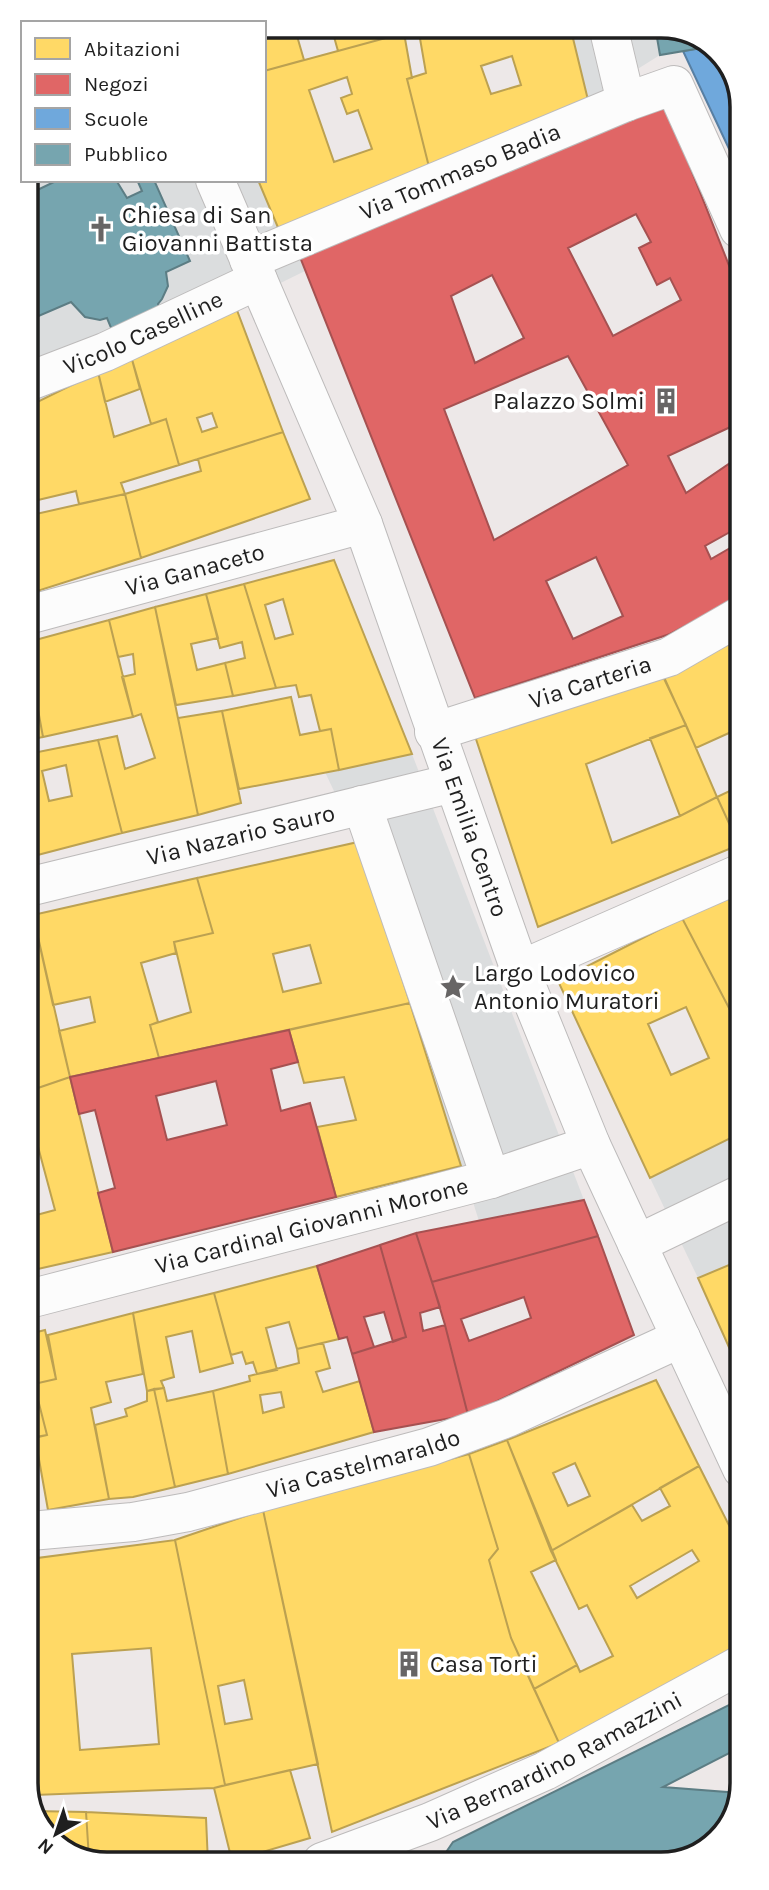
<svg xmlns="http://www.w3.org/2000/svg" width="769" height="1890" font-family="Karla,sans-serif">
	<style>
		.plaza { fill: #dbddde }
		.homes { fill: #ffd966; stroke: #bca151; stroke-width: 2; fill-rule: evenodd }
		.shops { fill: #e06666; stroke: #a65151; stroke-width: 2; fill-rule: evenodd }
		.schools { fill: #6fa8dc; stroke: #577fa3; stroke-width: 2 }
		.public { fill: #76a5af; stroke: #5c7d84; stroke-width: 2 }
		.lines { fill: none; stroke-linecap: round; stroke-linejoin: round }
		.pedestrian-casing { stroke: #bdbbbb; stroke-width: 40 }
		.minor-casing { stroke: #bdbbbb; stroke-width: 40 }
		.pedestrian { stroke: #fcfcfc; stroke-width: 38 }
		.minor { stroke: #fcfcfc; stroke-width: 38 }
		.labels { text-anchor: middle; stroke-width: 7; stroke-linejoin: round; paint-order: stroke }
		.street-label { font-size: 24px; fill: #1f1f1f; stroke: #fff }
		.poi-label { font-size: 24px; fill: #1f1f1f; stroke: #fff; text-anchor: start }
		.rim { fill: none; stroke: #1f1f1f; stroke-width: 3.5 }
	</style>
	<rect width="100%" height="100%" fill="#ede8e8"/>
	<path class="plaza" d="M570,26H655L660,55L588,100Z
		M27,180H258L279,229L288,227L305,271L27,407Z
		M412,754L584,1200L479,1221L358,842L325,772Z
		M741,1133V1260L698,1278L650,1178Z"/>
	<path class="homes" d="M264,26H330L297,36L304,60L264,71Z
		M331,26H403L404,33L338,51Z
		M481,26L482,29L493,26H570L588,100L429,167L407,79L426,73L418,27ZM512,56L521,85L491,94L481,66Z
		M404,33L412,78L407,79L429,167L279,230L258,180H264V71ZM347,77L352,94L341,98L347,114L358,110L372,149L334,162L309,90Z
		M235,305L283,432L179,465L166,419L151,424L131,356ZM212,413L217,427L202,432L197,418Z
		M131,356L140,389L105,402L98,372Z
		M98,372L114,437L166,419L179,465L121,483L125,494L79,504L76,491L38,500L27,450V407Z
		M283,432L310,499L141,558L125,494L201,471L198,459Z
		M27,450L38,500L27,502Z
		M125,494L141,558L28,594L27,516Z
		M334,560L412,754L339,770L331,729L320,731L311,695L299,697L296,685L276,688L244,584ZM283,599L293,634L275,639L265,605Z
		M244,584L276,688L233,696L225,663L245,658L242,642L220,648L206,594Z
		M206,594L218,638L191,644L197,670L225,663L233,696L176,705L155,607Z
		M155,607L198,815L122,833L98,740L117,736L125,769L155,758L141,714L133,717L122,677L135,674L133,654L118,657L109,620Z
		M109,620L133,717L43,737L28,655V642Z
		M740,639V728L696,748L663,675Z
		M28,655L43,737L28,740Z
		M659,668L686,725L586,764L612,843L680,816L717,797L739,845L538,927L473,730Z
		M291,697L300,735L331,729L339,770L239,789L222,711Z
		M222,711L241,803L198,815L178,718Z
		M686,725L717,797L680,816L650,738Z
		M98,740L122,833L30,857L28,848V754ZM66,765L72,796L49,801L42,771Z
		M740,786V844L739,845L717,797Z
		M358,842L410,1003L159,1058L150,1025L191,1012L174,942L213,933L197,878ZM310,945L321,983L283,992L273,954Z
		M197,878L213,933L174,942L176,953L141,963L158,1022L150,1025L159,1058L70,1077L59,1031L95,1022L90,997L53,1005L33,915Z
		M741,889V1003L729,1008L682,918Z
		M33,915L70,1077L29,1091L28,917Z
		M682,918L729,1008L741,1035V1133L650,1178L558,981ZM686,1007L709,1058L671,1075L648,1024Z
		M410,1003L461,1166L336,1197L317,1127L356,1120L344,1077L304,1083L289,1030Z
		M70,1077L113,1252L29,1271V1217L55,1210L37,1143L29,1145V1091Z
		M741,1260L742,1336L728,1345L698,1278Z
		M317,1266L339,1339L297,1349L289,1322L266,1328L277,1370L257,1374L253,1362L246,1364L242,1352L231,1355L214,1293Z
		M214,1293L233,1363L200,1372L192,1331L166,1337L174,1377L161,1381L164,1388L147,1391L133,1313Z
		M133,1313L143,1374L106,1382L111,1402L91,1408L109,1499L48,1510L35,1437L47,1435L34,1384L56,1379L48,1335Z
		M45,1330L56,1379L34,1384L47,1435L30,1439L29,1334Z
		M742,1336V1376L728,1345Z
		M323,1343L330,1368L316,1372L323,1392L360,1381L374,1432L228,1474L213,1391L250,1381L249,1376L299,1363L297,1349ZM281,1392L284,1407L263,1413L260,1395Z
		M656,1380L699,1466L551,1551L507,1440ZM575,1463L590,1496L568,1506L553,1473Z
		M164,1388L167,1401L213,1391L228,1474L175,1487L154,1389Z
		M154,1389L175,1487L133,1497L109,1499L95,1425L127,1416L125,1409L147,1401V1391Z
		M507,1440L556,1560L531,1572L577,1665L534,1689L511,1638L489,1560L498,1549L469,1454Z
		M469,1454L498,1549L489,1560L511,1638L559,1743L332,1832L263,1510Z
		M699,1466L742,1551V1654L559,1743L534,1689L577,1665L580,1672L613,1656L587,1605L579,1609L551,1551L632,1505L642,1521L670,1506L660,1488ZM692,1550L699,1561L637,1598L630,1586Z
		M263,1510L318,1764L225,1785L175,1540ZM244,1680L252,1719L225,1724L218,1686Z
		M175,1540L225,1785L214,1788L35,1795L30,1657V1559ZM151,1648L159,1744L80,1750L72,1654Z
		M30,1657L35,1795H30Z
		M290,1770L310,1838L232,1861L214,1788Z
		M33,1811L86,1812L89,1859L58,1847Z
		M86,1812L206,1818L208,1863L102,1864L89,1859Z"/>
	<path class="shops" d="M666,106L732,273L739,286V423L668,456L686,493L739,457L740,597L670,634L475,698L298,252ZM636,214L651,242L639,248L657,285L670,278L681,300L613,336L568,248ZM492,275L524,338L475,363L451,296ZM568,356L628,465L494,540L444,409ZM730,532L737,544L711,559L705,546ZM596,557L623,616L573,639L546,581Z
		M289,1030L298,1062L271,1069L281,1111L310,1103L336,1197L113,1252L98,1193L115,1188L95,1110L79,1114L70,1077ZM216,1081L227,1125L167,1140L156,1096Z
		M584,1200L598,1236L432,1282L416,1233Z
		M416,1233L440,1307L420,1313L423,1331L445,1325L468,1415L374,1432L352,1354L406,1337L380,1245Z
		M598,1236L634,1335L468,1415L445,1325L432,1282ZM524,1297L531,1318L469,1341L461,1319Z
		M380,1245L406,1337L393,1342L384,1312L364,1317L374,1347L352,1354L347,1337L339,1339L317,1266Z"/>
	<path class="schools" d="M713,46L739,82V170L683,51Z"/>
	<path class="public" d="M655,26H667L713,46L660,55Z
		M58,180H116L127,198L142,191L138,182L154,180L190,261L166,272L168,286L162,299L158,304L161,314L114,335L107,318L100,320L85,317L71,302L27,321V195Z
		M743,1698V1764L735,1750L663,1787L739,1793L726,1832L687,1860L440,1861L453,1842Z"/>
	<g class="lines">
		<g class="pedestrian-casing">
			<g id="pedestrian">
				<path d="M608,26L626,102"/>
				<path id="s1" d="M249,260L626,102L674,85L739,229"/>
				<path d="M362,805L491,1179"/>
			</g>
		</g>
		<g class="minor-casing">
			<g id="minor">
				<path id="s2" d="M215,180L363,524L520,970L591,1145L742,1469"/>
				<path id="s3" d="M27,382L105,352L258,280"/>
				<path id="s4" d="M28,615L363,524"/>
				<path id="s5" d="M434,732L669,657L740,616"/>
				<path id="s6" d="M28,887L453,783"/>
				<path d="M520,970L741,873"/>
				<path d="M637,1244L741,1194"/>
				<path id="s7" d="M29,1299L491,1179L591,1145"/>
				<path id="s8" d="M30,1531L133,1522L188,1512L429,1447L507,1418L681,1338"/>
				<path id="s9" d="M322,1862L430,1822L545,1771L742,1664"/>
			</g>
		</g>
		<use href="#pedestrian" class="pedestrian"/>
		<use href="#minor" class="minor"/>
	</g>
	<defs>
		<g id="church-bare" transform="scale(2.1)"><path d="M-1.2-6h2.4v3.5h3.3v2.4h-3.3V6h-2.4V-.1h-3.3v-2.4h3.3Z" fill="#676565" stroke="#fff" stroke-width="2.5" paint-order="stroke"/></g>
		<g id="building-bare" transform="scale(2.1)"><path d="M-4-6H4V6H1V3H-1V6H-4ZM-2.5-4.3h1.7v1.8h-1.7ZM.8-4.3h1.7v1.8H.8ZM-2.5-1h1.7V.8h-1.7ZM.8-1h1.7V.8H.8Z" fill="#676565" stroke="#fff" stroke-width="2.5" paint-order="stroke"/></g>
		<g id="sight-bare" transform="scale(2.1)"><path d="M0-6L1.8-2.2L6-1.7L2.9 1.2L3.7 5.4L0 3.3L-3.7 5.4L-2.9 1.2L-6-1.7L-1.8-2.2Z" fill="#676565" stroke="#fff" stroke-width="2.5" paint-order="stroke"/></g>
	</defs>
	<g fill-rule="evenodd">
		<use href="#church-bare" x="101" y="229"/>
		<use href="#building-bare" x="666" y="401"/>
		<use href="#sight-bare" x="453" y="987"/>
		<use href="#building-bare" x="409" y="1664"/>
	</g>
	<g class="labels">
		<g class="street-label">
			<text dy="8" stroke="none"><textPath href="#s1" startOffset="229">Via Tommaso Badia</textPath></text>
			<text dy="8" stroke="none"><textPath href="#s3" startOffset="126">Vicolo Caselline</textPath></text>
			<text dy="8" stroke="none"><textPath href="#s4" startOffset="173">Via Ganaceto</textPath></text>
			<text dy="8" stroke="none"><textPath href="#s5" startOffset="164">Via Carteria</textPath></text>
			<text dy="8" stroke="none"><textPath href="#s2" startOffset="696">Via Emilia Centro</textPath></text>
			<text dy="8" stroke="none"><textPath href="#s6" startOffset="219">Via Nazario Sauro</textPath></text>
			<text dy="8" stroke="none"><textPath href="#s7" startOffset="292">Via Cardinal Giovanni Morone</textPath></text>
			<text dy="8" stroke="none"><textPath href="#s8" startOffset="341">Via Castelmaraldo</textPath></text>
			<text dy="8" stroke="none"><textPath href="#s9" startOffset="254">Via Bernardino Ramazzini</textPath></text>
		</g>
		<g class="poi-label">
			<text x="122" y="223">Chiesa di San<tspan x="122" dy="28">Giovanni Battista</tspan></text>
			<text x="645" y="409" text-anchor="end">Palazzo Solmi</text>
			<text x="474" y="981">Largo Lodovico<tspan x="474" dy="28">Antonio Muratori</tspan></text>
			<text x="430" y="1672">Casa Torti</text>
		</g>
	</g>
	<path d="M0 0H769V1890H0ZM107 38H661A69 69 0 0 1 730 107V1783A69 69 0 0 1 661 1852H107A69 69 0 0 1 38 1783V107A69 69 0 0 1 107 38Z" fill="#fff" fill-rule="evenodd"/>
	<path class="rim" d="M107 38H661A69 69 0 0 1 730 107V1783A69 69 0 0 1 661 1852H107A69 69 0 0 1 38 1783V107A69 69 0 0 1 107 38Z"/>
	<rect x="21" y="21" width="245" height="161" fill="#ffffff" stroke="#a5a5a5" stroke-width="2"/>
	<rect x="35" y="38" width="35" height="21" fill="#ffd966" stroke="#a5a5a5" stroke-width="2"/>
	<text x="84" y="56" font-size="21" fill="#1f1f1f">Abitazioni</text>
	<rect x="35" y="74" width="35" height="21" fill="#e06666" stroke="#a5a5a5" stroke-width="2"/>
	<text x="84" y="91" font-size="21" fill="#1f1f1f">Negozi</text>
	<rect x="35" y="108" width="35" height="21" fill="#6fa8dc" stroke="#a5a5a5" stroke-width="2"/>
	<text x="84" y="126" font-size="21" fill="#1f1f1f">Scuole</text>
	<rect x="35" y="144" width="35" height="21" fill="#76a5af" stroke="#a5a5a5" stroke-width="2"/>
	<text x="84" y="161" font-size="21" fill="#1f1f1f">Pubblico</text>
	<g transform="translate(56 1834) rotate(220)" stroke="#ffffff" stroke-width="5" paint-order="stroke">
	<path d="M0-5L12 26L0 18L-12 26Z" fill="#1f1f1f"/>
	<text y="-10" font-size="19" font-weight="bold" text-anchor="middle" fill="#1f1f1f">N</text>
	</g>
</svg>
